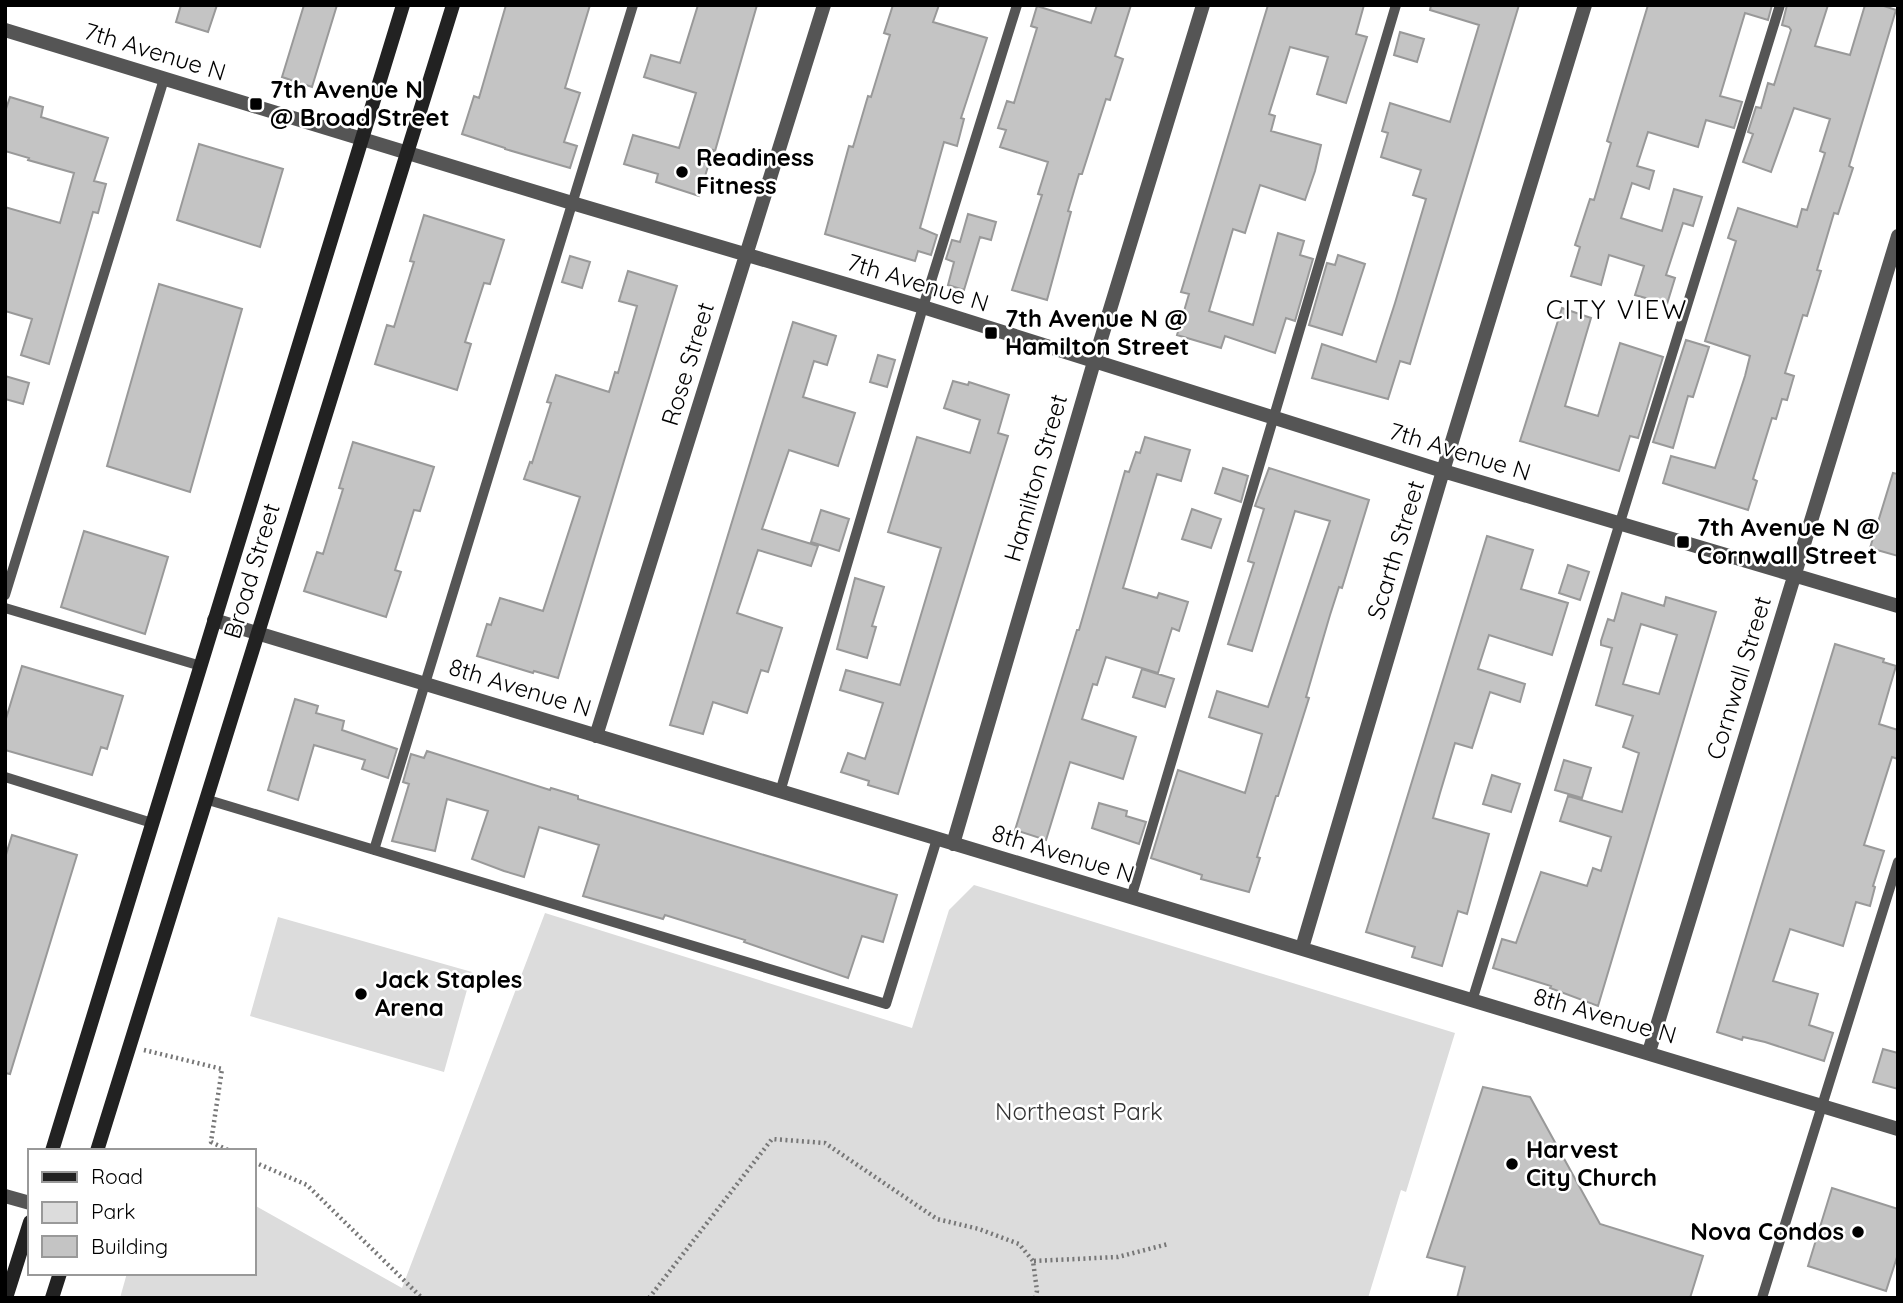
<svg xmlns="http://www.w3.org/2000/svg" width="1903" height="1303" font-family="Quicksand,sans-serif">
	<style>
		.green { fill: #dcdcdc }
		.building { fill: #c4c4c4; stroke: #999; stroke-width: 2; fill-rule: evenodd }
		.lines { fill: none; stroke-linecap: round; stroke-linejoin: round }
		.path { stroke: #777; stroke-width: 4.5; stroke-dasharray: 2 3.5; stroke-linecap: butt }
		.service { stroke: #555; stroke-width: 10 }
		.minor { stroke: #555; stroke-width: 14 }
		.secondary { stroke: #222; stroke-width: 14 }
		.poi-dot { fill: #000; stroke: #fff; stroke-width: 2.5 }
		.labels { text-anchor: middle; stroke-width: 5; stroke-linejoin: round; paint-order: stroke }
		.street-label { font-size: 24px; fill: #000; stroke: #fff }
		.poi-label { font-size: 24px; font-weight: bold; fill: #000; stroke: #fff; text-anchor: start }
		.park-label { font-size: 24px; fill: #333; stroke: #fff }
		.neighbourhood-label { font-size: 26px; letter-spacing: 2px; fill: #000; stroke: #fff }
	</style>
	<rect width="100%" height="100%" fill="#fff"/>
	<path class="green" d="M974,885L1455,1033L1406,1192L1401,1190L1368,1298H120L127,1273H254V1205L402,1288L545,913L912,1028L949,910Z
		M278,917L472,972L444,1072L250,1016Z"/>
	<path class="building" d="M181,5H217L208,32L176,22Z
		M304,5H337L312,87L282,77Z
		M506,5H590L565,88L580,93L564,142L577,146L570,168L505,149V148L462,134L474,96L479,98Z
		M698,5H757L715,151L713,150L699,196L656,182L658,174L624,164L633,135L679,148L696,93L644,77L651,55L680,63Z
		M893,5H939L933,22L987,38L961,118L964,119L957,146L944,142L920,228L937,235L931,255L918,251L915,261L825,234L849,146L853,147L868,96L871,97L890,35L884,33Z
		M1097,5H1131L1115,56L1123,59L1110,100L1106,99L1082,174H1079L1068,211L1071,212L1047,300L1012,290L1042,195L1038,194L1048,162L1000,147L1006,130L998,128L1007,101L1014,103L1037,28L1031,26L1037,6L1091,23Z
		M1268,5H1364L1356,34L1367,37L1346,103L1317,94L1328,57L1290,47L1269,114L1275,116L1271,131L1321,145L1315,171L1305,200L1260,185L1245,233L1233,229L1209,311L1253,325L1278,233L1304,241L1300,255L1313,259L1295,321L1286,318L1275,353L1225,336L1221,348L1177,335L1189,294L1181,292Z
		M1431,5H1519L1410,364L1400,361L1388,399L1312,378L1322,344L1376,362L1395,303L1426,199L1413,195L1421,170L1381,157L1388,133L1382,131L1390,103L1450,122L1479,25L1430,10Z
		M1648,5H1772L1768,20L1745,13L1720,96L1742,102L1734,128L1706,120L1698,147L1648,132L1637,166L1654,171L1649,189L1632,183L1621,218L1662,231L1674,189L1702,197L1693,226L1683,223L1666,275L1675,278L1667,304L1635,295L1644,266L1609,255L1601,285L1571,276L1580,247L1575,245L1590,199L1594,200L1611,143L1607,141Z
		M1787,5H1828L1815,46L1850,55L1865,5H1881L1896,10L1849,166L1853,168L1838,214L1834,213L1817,270L1821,271L1807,316L1803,315L1785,373L1794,376L1787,400L1782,399L1776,419L1772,418L1753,479L1757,481L1748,510L1663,483L1671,456L1715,468L1745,376L1750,356L1705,341L1736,241L1728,238L1738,208L1797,227L1802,209L1807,210L1825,153L1820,151L1830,119L1794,108L1771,172L1743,162L1753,134L1748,132L1756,107L1761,108L1768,83L1774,85L1791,30L1789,27L1782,25Z
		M1400,32L1424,39L1417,62L1394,55Z
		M10,97L43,107L41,117L108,138L94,181L106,184L98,213L93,212L49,364L21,355L32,319L5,311V207L60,223L74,173L28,160L29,158L5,151V112Z
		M199,144L283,169L260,247L177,220Z
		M968,214L996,222L991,240L980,237L964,290L948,285L954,262L946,259L952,240L960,242Z
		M424,215L504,240L490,284L484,283L465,342L471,344L457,390L375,364L387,325L394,327L414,262L410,261Z
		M1338,255L1365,264L1342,335L1309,325L1327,263L1335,265Z
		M570,256L590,262L582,288L562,282Z
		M628,271L677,286L558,678L534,671L533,673L477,656L487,624L491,625L500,598L543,611L580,497L524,479L530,462L532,463L551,403L547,402L556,375L609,392L615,372L618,373L637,306L619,301Z
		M159,284L242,309L190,492L107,466Z
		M1562,308L1591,318L1565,406L1598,416L1620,343L1663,357L1638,438L1630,436L1619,471L1520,441Z
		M793,322L836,336L827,365L814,361L803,397L855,413L838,466L789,450L762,529L818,546L811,566L758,550L737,613L782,628L768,672L761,670L747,713L713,702L703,734L670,725Z
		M1686,340L1709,347L1693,397L1688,396L1673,448L1653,442Z
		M878,355L895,360L887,387L870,382Z
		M5,376L29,383L23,404L5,399Z
		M953,381L968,385L969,382L1009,395L998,433L1008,436L898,794L868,785L869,781L841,772L848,753L865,759L883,703L840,690L846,670L900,685L941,548L888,532L917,437L970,453L980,420L944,408Z
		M1145,437L1190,450L1181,481L1157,474L1123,588L1157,598L1159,593L1188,602L1179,631L1172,628L1158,673L1106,657L1097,685L1093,684L1082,719L1136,737L1123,779L1070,762L1046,840L1015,830L1077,630H1079L1125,471L1129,472L1136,452L1140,453Z
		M353,442L434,467L420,511L414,510L395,570L401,572L386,617L304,591L317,552L323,554L343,489L339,488Z
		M1223,468L1248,476L1241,502L1215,493Z
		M1269,468L1369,500L1342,588L1339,587L1330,615L1306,697L1309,698L1278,796H1276L1257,857L1260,858L1249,892L1201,879L1202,875L1151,858L1178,770L1245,793L1262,734L1209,717L1217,691L1268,707L1330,521L1295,511L1252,651L1228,644L1254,563L1248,561L1264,509L1255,506Z
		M1893,473L1898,474V556L1870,548Z
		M1192,509L1221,519L1211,548L1182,539Z
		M821,510L849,519L839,551L811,542Z
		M84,531L168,557L145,634L61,607Z
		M1487,536L1533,550L1521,589L1568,603L1552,655L1489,635L1478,669L1525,684L1520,702L1490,692L1472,748L1455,743L1440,793L1433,818L1489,834L1467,914L1458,911L1442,966L1412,957L1415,947L1366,932Z
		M1568,565L1589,572L1580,600L1559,593Z
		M855,578L884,587L872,626L876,627L867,658L837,649Z
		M1622,593L1664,606L1666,597L1716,612L1598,1006L1550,988L1551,986L1493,968L1502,939L1516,943L1541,872L1587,886L1593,868L1601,871L1611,837L1560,821L1568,796L1622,812L1639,753L1623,747L1633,716L1596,705L1612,648L1601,645V641L1608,619L1614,621ZM1641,624L1677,635L1659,694L1623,684Z
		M1835,644L1884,659L1883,662L1896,666L1879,724L1898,730V759L1892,757L1864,845L1884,851L1873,886L1875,887L1870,906L1856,902L1843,946L1790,929L1773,981L1818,994L1809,1025L1833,1033L1824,1061L1765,1042L1743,1037L1742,1040L1717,1032Z
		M22,666L123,696L107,749L101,747L92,775L5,750V722Z
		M1142,669L1174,679L1165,707L1133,697Z
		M295,699L318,706L316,713L344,721L342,730L397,749L388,778L362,769L365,760L314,745L298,800L268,790Z
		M427,751L550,790L551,788L578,796V799L897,895L883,942L862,936L848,978L744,942L745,940L665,915L663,919L583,896L599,845L539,827L524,877L504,871L472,859L488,811L447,799L435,851L392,841L409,784L403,782L411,754L424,758Z
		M1564,760L1591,768L1582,798L1555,790Z
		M1492,775L1520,784L1511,812L1483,804Z
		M1099,803L1127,811L1126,816L1146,822L1139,844L1092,828Z
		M12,835L77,855L10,1074L5,1073V858Z
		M1883,1049L1898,1053V1089L1873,1082Z
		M1483,1087L1530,1097L1600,1224L1703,1256L1690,1298H1457L1465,1267L1427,1257Z
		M1832,1188L1898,1209V1254L1886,1291L1808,1266Z"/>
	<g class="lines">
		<path class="path" d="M144,1050L222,1069L211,1142L230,1151
			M254,1162L307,1185L422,1298
			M649,1298L772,1139L825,1143L937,1219L979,1229L1019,1244L1033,1261
			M1035,1298L1037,1291L1033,1261L1118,1257L1168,1244"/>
		<path class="service" d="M5,595L164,79
			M5,608L201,666
			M5,777L152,823
			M780,792L923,307L1017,5
			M205,799L886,1004L937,839
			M374,850L633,5
			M1131,898L1396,5
			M1472,1001L1780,5
			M1762,1298L1898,862"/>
		<path class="minor" d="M5,30L572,203L923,307L1443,471L1898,606
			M214,620L1898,1129
			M596,736L824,5
			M953,844L1094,362L1203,5
			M1302,948L1443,471L1585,5
			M1649,1052L1898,236
			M5,1196L30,1203"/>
		<path class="secondary" d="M52,1151L403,5
			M97,1151L453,5
			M6,1298L30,1222
			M52,1298L60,1273"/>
	</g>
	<g class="poi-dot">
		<rect x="249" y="97" width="14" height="14" rx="3.5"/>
		<circle cx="682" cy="172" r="7"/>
		<rect x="984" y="326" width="14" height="14" rx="3.5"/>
		<rect x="1676" y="535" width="14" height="14" rx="3.5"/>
		<circle cx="361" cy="994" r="7"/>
		<circle cx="1512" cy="1164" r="7"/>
		<circle cx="1858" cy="1232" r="7"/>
	</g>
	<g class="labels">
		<g class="street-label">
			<text transform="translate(155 52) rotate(17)" y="8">7th Avenue N</text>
			<text transform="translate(918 283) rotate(17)" y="8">7th Avenue N</text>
			<text transform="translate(688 364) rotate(-73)" y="8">Rose Street</text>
			<text transform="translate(1460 452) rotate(17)" y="8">7th Avenue N</text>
			<text transform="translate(1036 478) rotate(-74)" y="8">Hamilton Street</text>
			<text transform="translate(1396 550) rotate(-73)" y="8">Scarth Street</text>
			<text transform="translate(252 571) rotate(-73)" y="8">Broad Street</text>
			<text transform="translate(1739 678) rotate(-73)" y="8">Cornwall Street</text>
			<text transform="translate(520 688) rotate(17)" y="8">8th Avenue N</text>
			<text transform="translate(1063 854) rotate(17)" y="8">8th Avenue N</text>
			<text transform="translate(1605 1016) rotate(16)" y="8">8th Avenue N</text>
		</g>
		<g class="poi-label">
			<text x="270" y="98">7th Avenue N<tspan x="270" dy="28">@ Broad Street</tspan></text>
			<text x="696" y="166">Readiness<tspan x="696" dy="28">Fitness</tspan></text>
			<text x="1005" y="327">7th Avenue N @<tspan x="1005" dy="28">Hamilton Street</tspan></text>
			<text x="1697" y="536">7th Avenue N @<tspan x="1697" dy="28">Cornwall Street</tspan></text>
			<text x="375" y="988">Jack Staples<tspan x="375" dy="28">Arena</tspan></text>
			<text x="1526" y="1158">Harvest<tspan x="1526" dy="28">City Church</tspan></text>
			<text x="1844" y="1240" text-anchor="end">Nova Condos</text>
		</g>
		<g class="park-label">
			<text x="1079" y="1120">Northeast Park</text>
		</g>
		<g class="neighbourhood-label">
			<text x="1617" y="319">CITY VIEW</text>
		</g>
	</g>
	<rect width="1903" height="1303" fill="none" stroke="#000000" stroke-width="14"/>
	<rect x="28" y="1149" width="228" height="126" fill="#ffffff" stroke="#999999" stroke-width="2"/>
	<rect x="42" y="1172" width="35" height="10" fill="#222222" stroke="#999999" stroke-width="2"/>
	<text x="91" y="1184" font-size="21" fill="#000000">Road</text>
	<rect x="42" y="1202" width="35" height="21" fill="#dcdcdc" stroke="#999999" stroke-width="2"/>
	<text x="91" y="1219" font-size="21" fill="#000000">Park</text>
	<rect x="42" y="1236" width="35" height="21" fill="#c4c4c4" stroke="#999999" stroke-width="2"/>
	<text x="91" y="1254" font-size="21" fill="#000000">Building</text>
</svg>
